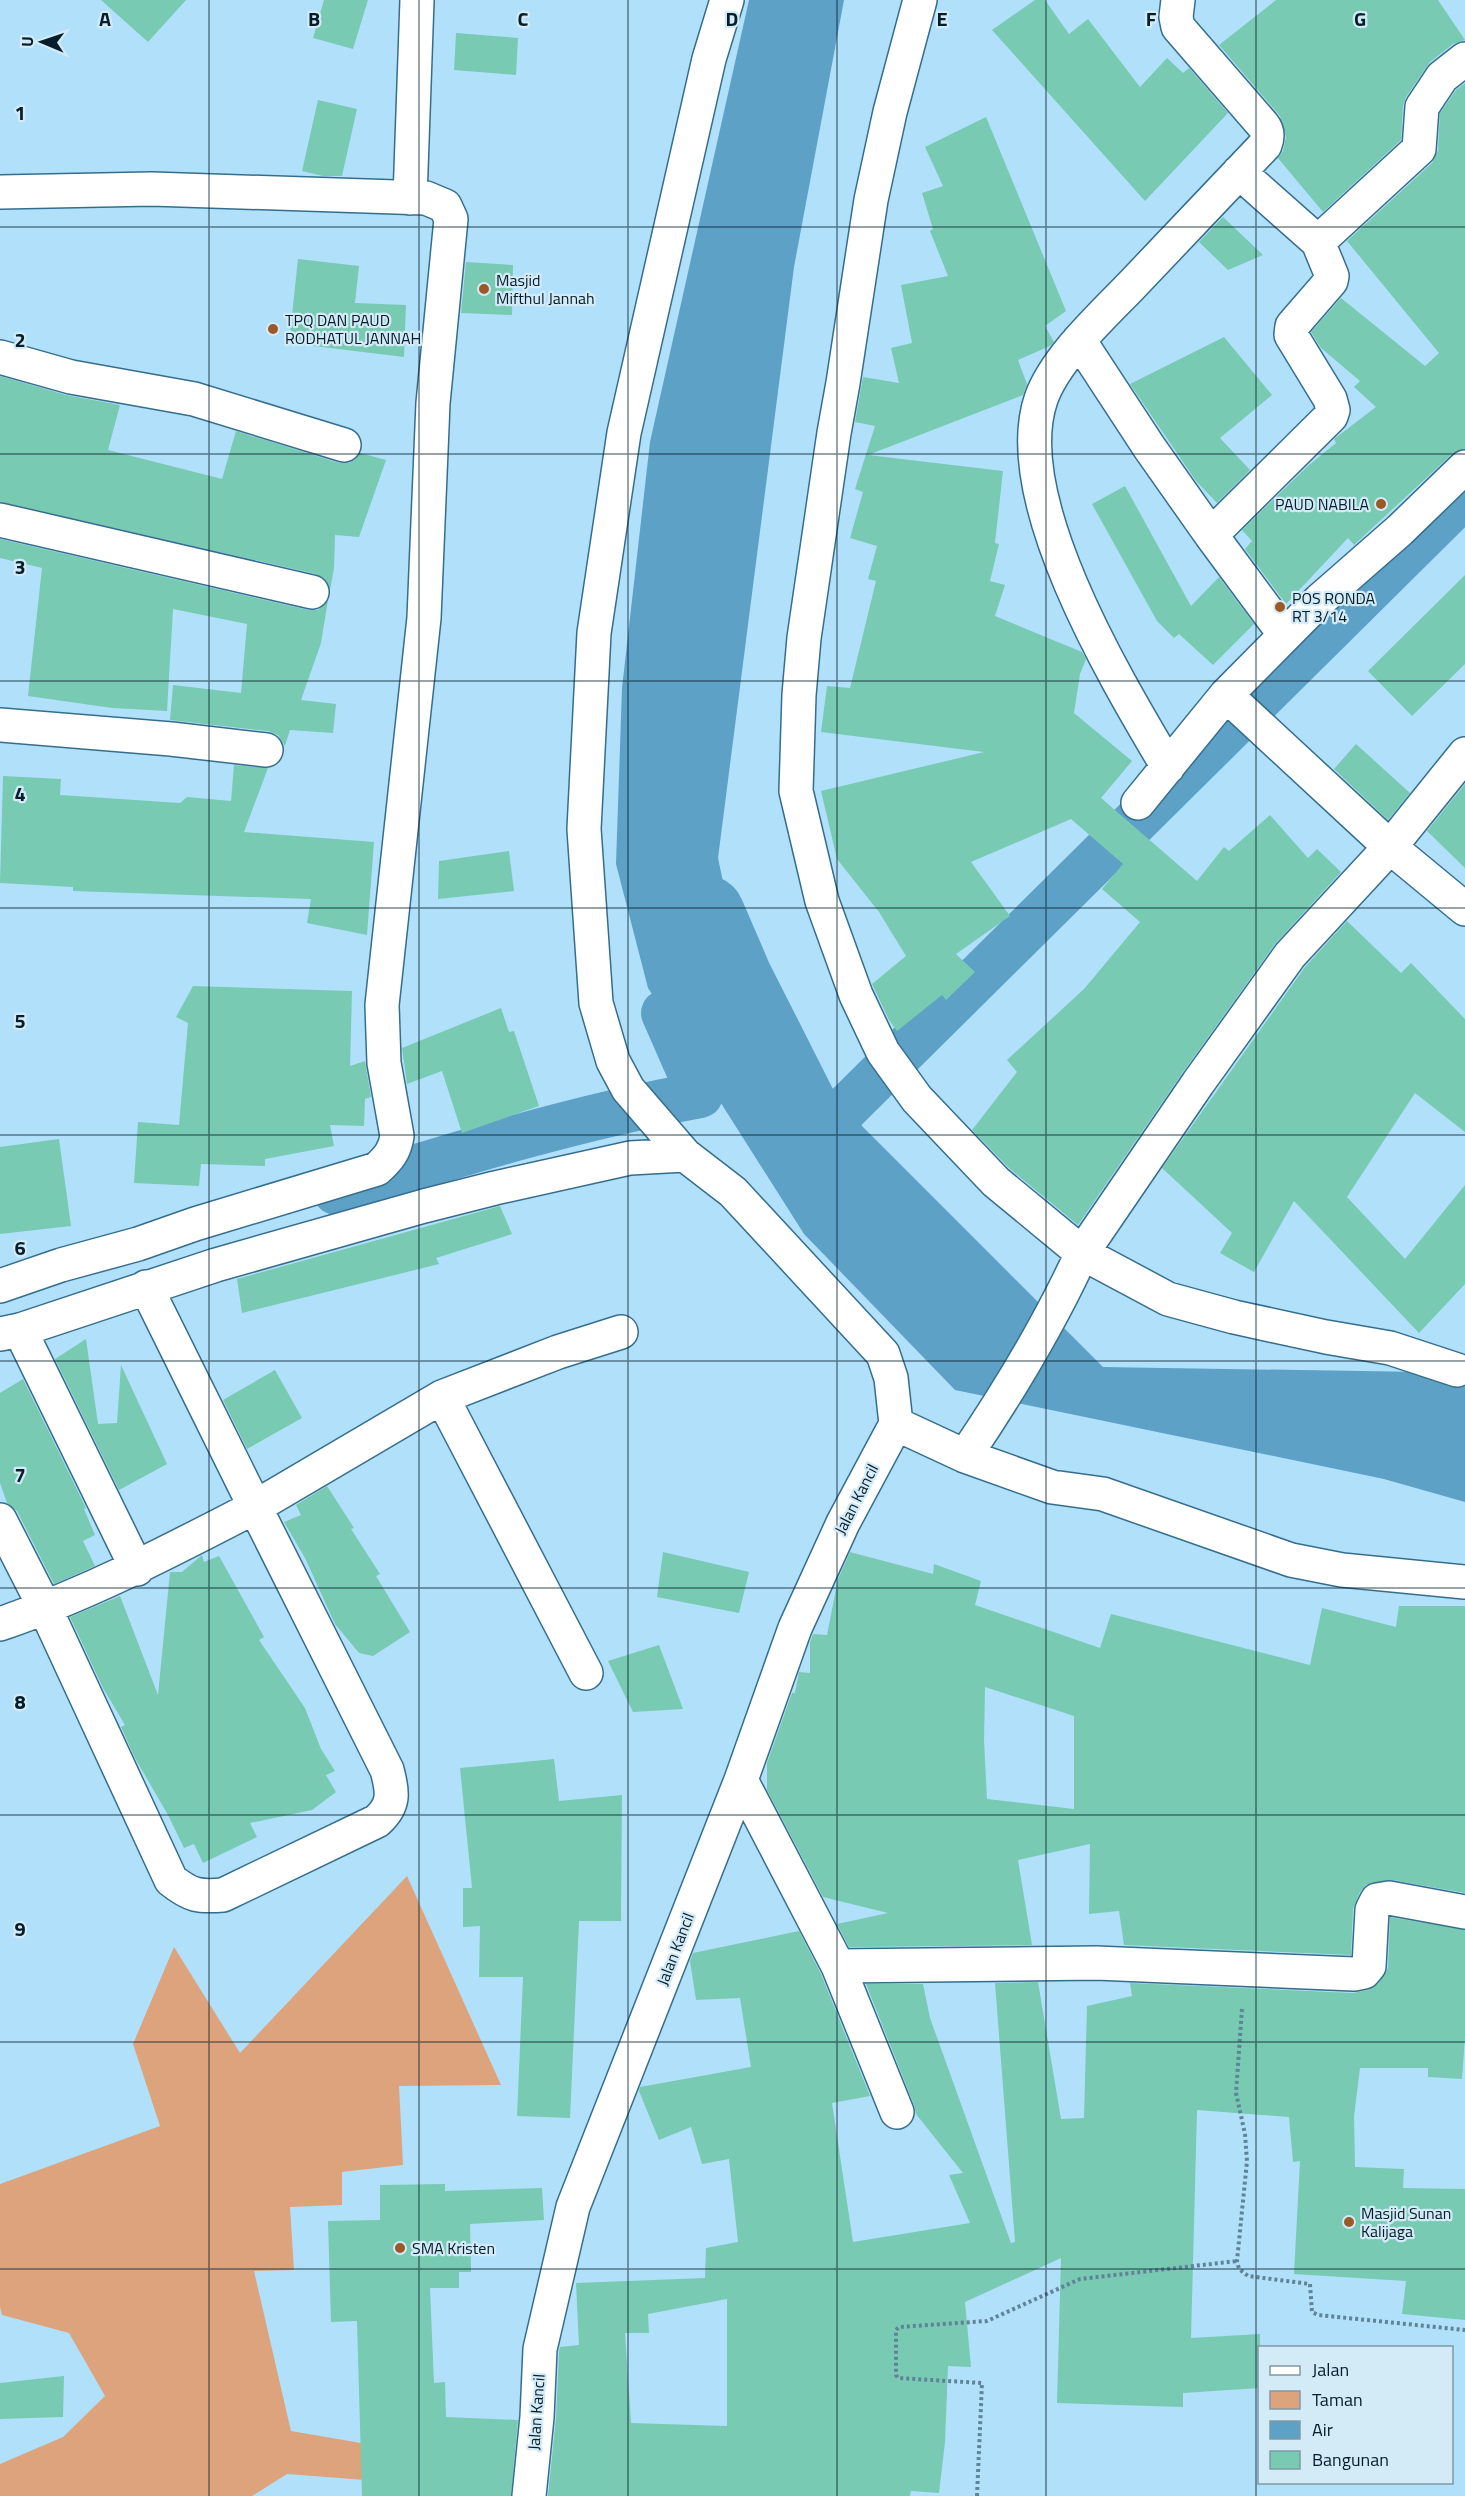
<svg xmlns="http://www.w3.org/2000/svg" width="1465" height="2496" font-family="'Titillium Web',sans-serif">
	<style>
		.green { fill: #dda37d }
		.water { fill: #5da1c7 }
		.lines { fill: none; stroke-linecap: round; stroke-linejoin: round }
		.canal { stroke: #5da1c7; stroke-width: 46 }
		.river { stroke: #5da1c7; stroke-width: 80 }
		.building { fill: #78cab3; fill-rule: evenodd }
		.minor-casing { stroke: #356e8c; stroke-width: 36 }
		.path { stroke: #5f8497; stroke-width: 4; stroke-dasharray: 3 3; stroke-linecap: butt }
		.minor { stroke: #fff; stroke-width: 33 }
		.grid { fill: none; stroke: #061e2a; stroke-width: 1.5; stroke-opacity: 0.55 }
		.poi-dot { fill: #9c5928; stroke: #d3eaf7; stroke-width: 2 }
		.labels { text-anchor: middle; stroke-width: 4.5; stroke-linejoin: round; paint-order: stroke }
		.poi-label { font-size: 16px; fill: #061e2a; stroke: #d3eaf7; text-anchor: start }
		.street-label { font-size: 16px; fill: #061e2a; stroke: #d3eaf7 }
		.grid-label { font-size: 20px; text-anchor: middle; font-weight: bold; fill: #061e2a; stroke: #d3eaf7; stroke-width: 4.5; stroke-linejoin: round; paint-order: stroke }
	</style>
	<rect width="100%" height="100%" fill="#b1e0fb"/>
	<path class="green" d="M407,1876L501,2085L399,2086L403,2165L342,2172V2205L290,2207L294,2270L254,2271L291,2431L419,2453L417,2484L287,2474L252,2496H0V2464L63,2437L105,2396L69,2333L2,2315L0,2307V2184L160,2126L133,2044L174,1947L240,2053Z"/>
	<path class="water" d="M749,0H844L794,267L718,858L761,1061L845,1109L1103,1367L1423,1372L1465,1383V1502L1384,1479L955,1390L804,1234L648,988L616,864L622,688L650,442Z"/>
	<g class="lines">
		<path class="canal" d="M816,1144L845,1109L1465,495
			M336,1192C455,1155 577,1117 700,1095L664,1013L722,986"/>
		<path class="river" d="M705,915L733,980L816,1144L837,1163"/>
	</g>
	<path class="building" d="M101,0H186L148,42Z
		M324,0H368L353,49L313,38Z
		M1035,0H1045L1069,34L1088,19L1140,87L1167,58L1183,73L1189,68L1228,113L1145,201L992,30Z
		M1276,0H1438L1465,40L1453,44L1430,62L1406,97L1403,106L1401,140L1323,212L1278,158L1283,151L1286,137L1280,116L1219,45Z
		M456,33L518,38L516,75L454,70Z
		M1465,83V449L1452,454L1354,545L1348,538L1286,604L1245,549L1252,541L1242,530L1309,465L1336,443L1334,439L1376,407L1354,387L1360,381L1321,348L1311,332L1341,298L1425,366L1439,353L1347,241L1432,163L1438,150L1440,113L1456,90Z
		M318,100L357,109L342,176H323L302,171Z
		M986,117L1066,311L1045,326L1054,342L1050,346L1018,360L1027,384L1023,395L868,455L1003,471L995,543L999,544L990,581L1005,585L995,616L1082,652L1086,659L1080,674L1074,713L1132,761L1101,798L1197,881L1224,847L1229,851L1270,815L1308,858L1317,849L1341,872L1275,944L1183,1072L1078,1225L1009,1168L972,1130L1017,1072L1007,1060L1084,989L1140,922L1102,889L1123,864L1071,819L971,862L1010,916L956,954L975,972L946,1000L942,995L897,1031L889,1020L872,984L906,956L879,912L837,859L821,791L984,752L821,732L827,686L850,688L876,581L868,579L877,546L850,538L863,492L855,489L875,426L855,422L863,377L899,383L891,348L912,343L901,285L948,276L930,231L933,229L922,193L943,186L925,147Z
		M1223,217L1263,255L1228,270L1199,242Z
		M298,259L359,266L355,303L406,305L404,357L289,343Z
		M466,262L513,265L512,315L461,313Z
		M1224,337L1272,395L1220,438L1250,470L1217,503L1196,481L1130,384Z
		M0,376L66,395L120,405L108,450L222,479L236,431L339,463H349L356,459L360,453L386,460L359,537L335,535L334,568L330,590L325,579L316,574L0,502Z
		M1125,486L1191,606L1219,577L1254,624L1213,665L1179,634L1174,638L1157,621L1092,504Z
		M0,539L308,610H318L328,600L321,643L301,700L336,704L333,733L290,730L285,746L278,735L268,731L170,720L173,685L241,693L247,624L173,609L167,711L112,708L28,696L42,568L0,558Z
		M1465,575V664L1412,716L1368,671Z
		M1356,744L1410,793L1388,820L1334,769Z
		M234,765L268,768L244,832L374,842L367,935L307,923L311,899L73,891V887L0,883L3,776L61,779L60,795L180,803L187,797L231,801Z
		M1465,784V868L1427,831Z
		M509,851L514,891L438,899L439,861Z
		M1347,921L1401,973L1411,963L1465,1019V1132L1415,1093L1347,1197L1405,1259L1465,1185V1284L1419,1333L1294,1201L1254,1272L1220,1253L1232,1233L1162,1168L1305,967Z
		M193,986L352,991L350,1066L365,1061L371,1097L365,1099L364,1126L330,1125L334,1146L265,1159V1166L201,1164L199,1186L134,1183L138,1122L179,1125L188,1023L176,1017Z
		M501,1008L509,1032L514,1031L539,1106L462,1133L442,1071L407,1084L402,1048Z
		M59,1139L71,1226L0,1234V1147Z
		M500,1206L512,1234L436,1258L439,1264L242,1313L237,1279Z
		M86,1339L98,1424L117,1423L121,1365L167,1464L119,1490L55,1359Z
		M275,1370L302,1418L247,1449L223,1400Z
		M23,1379L86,1508L84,1509L95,1535L83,1541L95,1566L54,1584L17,1511L7,1503L0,1483V1393Z
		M327,1486L354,1528L351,1529L380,1574L376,1576L410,1632L373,1656L359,1653L335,1624L305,1558L284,1522L301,1515L296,1505Z
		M663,1552L749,1572L739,1613L657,1597Z
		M850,1552L933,1574L934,1564L981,1581L975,1605L1100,1648L1111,1614L1310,1665L1322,1608L1396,1627L1399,1606H1465V1893L1392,1880L1366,1885L1360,1892L1353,1909L1351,1955L1124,1945L1119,1911L1089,1914L1090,1844L1018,1860L1032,1945L849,1947L837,1924L888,1913L823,1897L767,1790V1763L792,1693H795L799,1672L810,1673V1643L813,1634L827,1635L838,1579ZM985,1687L1074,1716V1809L987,1799L984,1741Z
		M202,1555L204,1562L219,1556L264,1637L259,1640L305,1708L321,1749L335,1771L326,1775L336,1792L312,1810L250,1823L257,1837L203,1863L194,1844L184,1848L168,1815L135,1758L121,1727L125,1725L103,1688L70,1617L120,1596L158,1695L170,1572H182Z
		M659,1645L683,1709L633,1712L608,1661Z
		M554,1759L559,1801L622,1795L621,1921H579L570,2118L517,2116L523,1977H479L480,1926L463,1927V1888H472L460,1768Z
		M1390,1917L1465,1930V2037L1462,2079L1428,2077V2068H1360L1354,2117L1355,2167L1404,2169L1403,2188L1465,2189V2320L1402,2314L1406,2281L1294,2274L1300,2161L1293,2162L1289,2117L1197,2110L1191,2338L1260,2334V2388L1183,2393V2407L1057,2403L1061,2258L965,2302L971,2367L948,2366L945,2442L939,2493L911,2491L910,2496H548L556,2418L559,2352L560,2347L579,2345L576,2283L705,2278L706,2248L738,2242L729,2159L702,2164L691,2127L659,2140L639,2091L640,2087L751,2067L740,1998L696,2000L690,1961L693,1953L799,1931L821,1974L870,2096L832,2103L853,2242L970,2223L949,2175L963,2173L916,2114L914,2105L866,1984H923L930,2018L1011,2243L1015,2242L995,1983L1038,1982L1061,2119L1084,2118L1087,2006L1132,1996L1130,1983L1353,1993L1368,1990L1378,1984L1388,1968ZM727,2299V2426L631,2423L625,2333H649L648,2314Z
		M445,2184V2191L542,2188L544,2220L470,2224L471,2272H459V2288H430L434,2383L445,2382L446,2417L518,2420L511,2496H362L357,2321L331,2322L328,2221L380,2220V2185Z
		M64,2376L63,2417L0,2419V2383Z"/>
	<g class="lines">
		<g class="minor-casing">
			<path id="minor" d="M727,0L709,59L624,433L594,633L584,829L596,1003L613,1061L628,1089L685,1155L733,1192L883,1354L891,1378L896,1424
				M920,0L890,112L871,200L843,383L834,433L804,638L799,695L796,791L822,901L856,995L883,1052L917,1099L996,1182L1082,1253L1168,1299L1234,1317L1326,1337L1390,1348L1457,1370
				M1239,172L1318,242
				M0,192L152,189L426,198L445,206L451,219L433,403L424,618L382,1005L384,1063L397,1136C395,1151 388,1159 377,1169L195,1224L138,1244L61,1265L0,1286
				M410,198L417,0
				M1079,340L1149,447L1211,535
				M0,357L71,377L194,399L344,445
				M1465,467L1400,530L1320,600L1226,695L1390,847L1465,909
				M0,520L312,592
				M1285,635L1211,535L1331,416L1333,410L1330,399L1291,335L1292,326L1331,281L1332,276L1318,242L1419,149L1422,107L1442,77L1465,59
				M0,725L171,739L266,750
				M1168,767C1117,681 1007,499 1041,399C1055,359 1102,316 1131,286C1176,239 1220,192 1265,145C1268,137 1268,131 1263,125L1178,27L1176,17L1178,0
				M1138,803L1226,695
				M20,1330L137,1569
				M0,1334L20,1330L216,1265L424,1206L495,1188L630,1158L685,1155
				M442,1397L558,1352L621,1332
				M896,1424L965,1456L1052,1487L1103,1494L1291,1560L1342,1570L1465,1582
				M965,1456C1007,1394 1051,1321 1082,1253L1198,1083L1290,955L1390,847L1465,754
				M0,1520L45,1608L171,1880C191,1896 199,1897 223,1895L377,1821C395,1805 393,1792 387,1770L255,1507L442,1397L586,1673
				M0,1624C90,1593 170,1551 255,1507L146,1287
				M741,1780L838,1966L897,2112
				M838,1966L1096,1963L1354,1974L1364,1972L1369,1966L1372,1910L1377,1900L1389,1898L1465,1912
				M529,2496L537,2417L540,2349L573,2207L741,1780L795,1628L843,1523L896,1424"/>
		</g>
		<path class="path" d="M1242,2009L1236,2093L1245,2134L1247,2161L1237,2261L1239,2269L1248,2276L1310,2284L1312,2312L1318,2315L1465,2330
			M977,2496L982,2383L898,2378L896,2375V2330L899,2327L987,2321L1080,2279L1237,2261"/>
		<use href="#minor" class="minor"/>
	</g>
	<path class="grid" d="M209,0V2496M419,0V2496M628,0V2496M837,0V2496M1046,0V2496M1256,0V2496M0,227H1465M0,454H1465M0,681H1465M0,908H1465M0,1135H1465M0,1361H1465M0,1588H1465M0,1815H1465M0,2042H1465M0,2269H1465"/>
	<g class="poi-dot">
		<circle cx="484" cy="289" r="6"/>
		<circle cx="273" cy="329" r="6"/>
		<circle cx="1381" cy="504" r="6"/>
		<circle cx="1280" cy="607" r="6"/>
		<circle cx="1349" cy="2222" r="6"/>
		<circle cx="400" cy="2248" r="6"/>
	</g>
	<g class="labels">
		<g class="poi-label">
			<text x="496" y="286">Masjid<tspan x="496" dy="18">Mifthul Jannah</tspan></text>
			<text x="285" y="326">TPQ DAN PAUD<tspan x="285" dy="18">RODHATUL JANNAH</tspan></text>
			<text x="1369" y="510" text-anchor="end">PAUD NABILA</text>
			<text x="1292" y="604">POS RONDA<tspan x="1292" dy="18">RT 3/14</tspan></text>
			<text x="1361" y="2219">Masjid Sunan<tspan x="1361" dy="18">Kalijaga</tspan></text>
			<text x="412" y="2254">SMA Kristen</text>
		</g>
		<g class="street-label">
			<text transform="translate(856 1499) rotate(-63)" y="6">Jalan Kancil</text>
			<text transform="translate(675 1949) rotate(-69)" y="6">Jalan Kancil</text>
			<text transform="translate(536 2412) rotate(-86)" y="6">Jalan Kancil</text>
		</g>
	</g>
	<g class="grid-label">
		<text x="105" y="26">A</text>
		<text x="314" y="26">B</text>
		<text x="523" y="26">C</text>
		<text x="732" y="26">D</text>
		<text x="942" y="26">E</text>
		<text x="1151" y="26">F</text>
		<text x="1360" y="26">G</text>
		<text x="20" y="120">1</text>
		<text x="20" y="347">2</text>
		<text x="20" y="574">3</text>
		<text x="20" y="801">4</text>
		<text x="20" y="1028">5</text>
		<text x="20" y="1255">6</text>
		<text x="20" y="1482">7</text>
		<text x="20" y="1709">8</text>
		<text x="20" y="1936">9</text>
	</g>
	<rect x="1258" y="2346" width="195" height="138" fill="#d3eaf7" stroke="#8198a5" stroke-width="1.5"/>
	<rect x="1270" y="2366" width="30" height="9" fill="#ffffff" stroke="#8198a5" stroke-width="1.5"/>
	<text x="1312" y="2376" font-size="18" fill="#061e2a">Jalan</text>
	<rect x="1270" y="2391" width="30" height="18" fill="#dda37d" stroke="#8198a5" stroke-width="1.5"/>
	<text x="1312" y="2406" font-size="18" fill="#061e2a">Taman</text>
	<rect x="1270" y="2421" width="30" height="18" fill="#5da1c7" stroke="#8198a5" stroke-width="1.5"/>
	<text x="1312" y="2436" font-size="18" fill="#061e2a">Air</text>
	<rect x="1270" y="2451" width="30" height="18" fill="#78cab3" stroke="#8198a5" stroke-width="1.5"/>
	<text x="1312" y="2466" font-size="18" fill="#061e2a">Bangunan</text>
	<g transform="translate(42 42) rotate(272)" stroke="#d3eaf7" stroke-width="4.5" paint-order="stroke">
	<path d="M0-4.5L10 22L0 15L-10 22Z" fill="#061e2a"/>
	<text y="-9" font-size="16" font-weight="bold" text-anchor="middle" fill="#061e2a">U</text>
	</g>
</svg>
